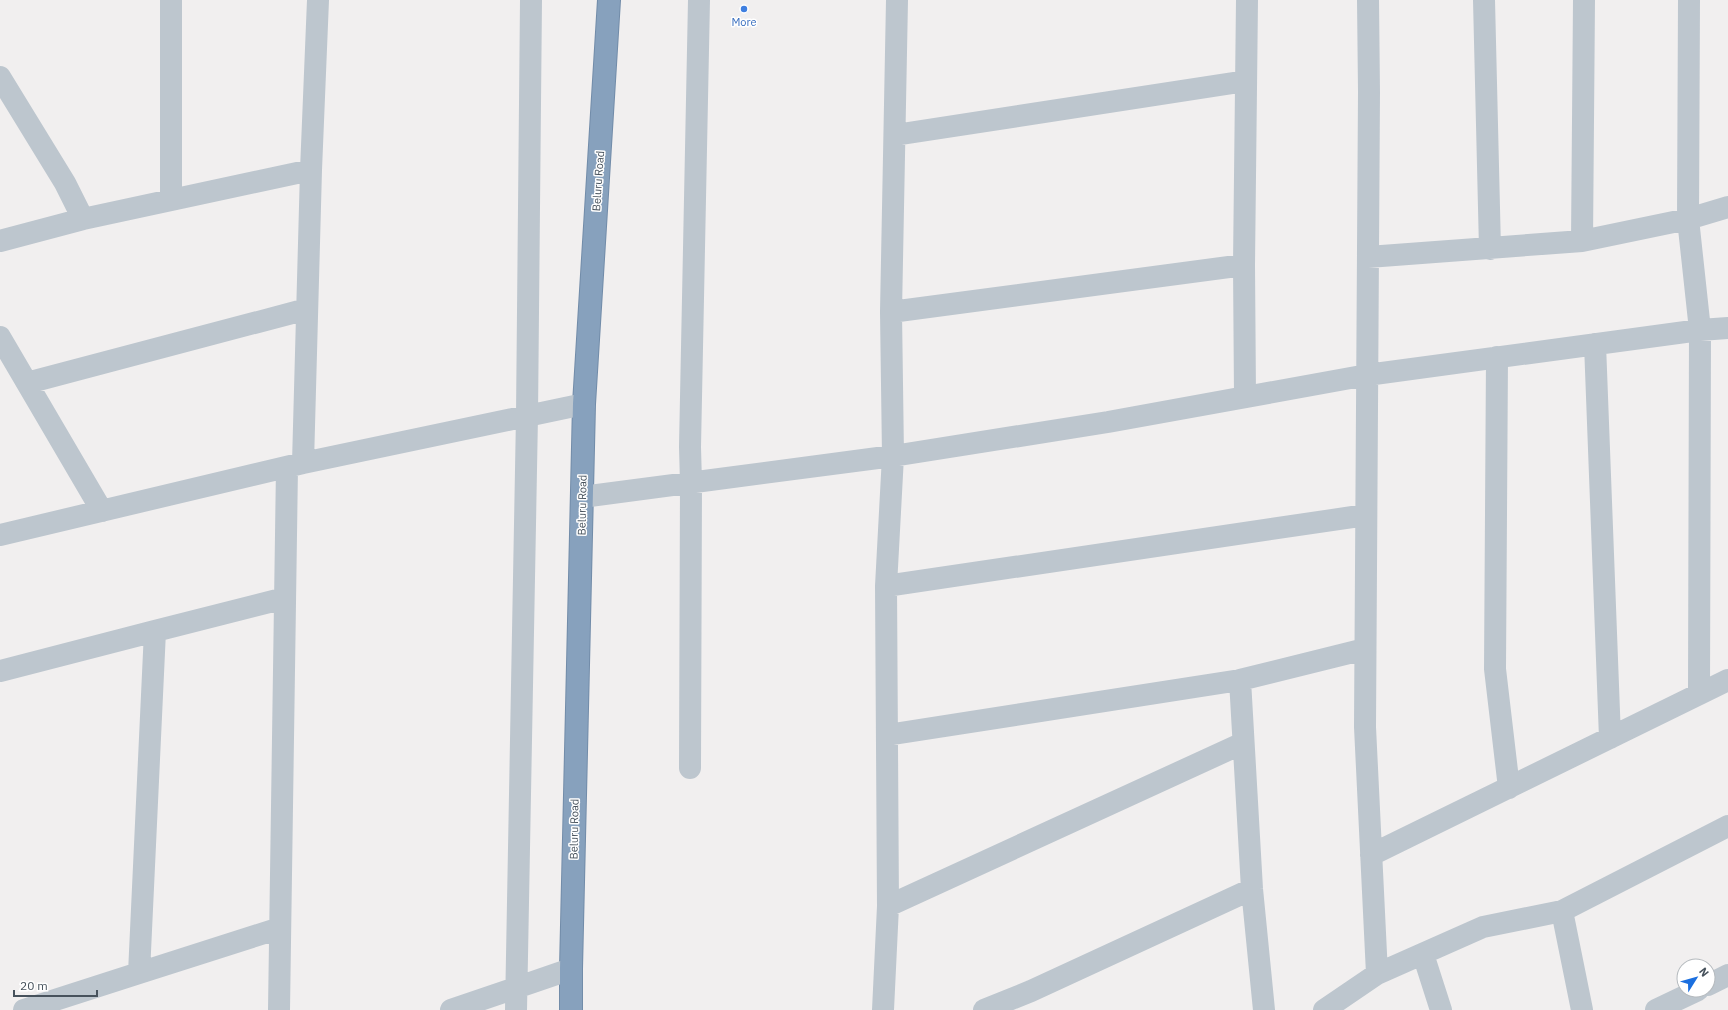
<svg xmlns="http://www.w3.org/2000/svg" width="1728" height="1010" font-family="'IBM Plex Sans',sans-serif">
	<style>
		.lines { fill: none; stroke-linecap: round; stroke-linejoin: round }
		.highway-casing { stroke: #728ca9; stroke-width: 24 }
		.minor { stroke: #bdc6ce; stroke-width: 22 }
		.highway { stroke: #87a1bd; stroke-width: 22 }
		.shop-dot { fill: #3f7fe0; stroke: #fff; stroke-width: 1.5 }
		.labels { text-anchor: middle; stroke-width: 3; stroke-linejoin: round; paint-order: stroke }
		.shop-label { font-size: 11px; fill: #366cbe; stroke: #fff }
		.street-label { font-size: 11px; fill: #47525c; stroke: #fff }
	</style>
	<rect width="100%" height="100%" fill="#f1efef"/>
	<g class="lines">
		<g class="highway-casing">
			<path id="highway" d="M571,1010V969L584,404L609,0"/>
		</g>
		<path class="minor" d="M171,0V199
			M1368,0L1369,92L1365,727L1377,974
			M1484,0L1490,249
			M1689,0L1688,219L1700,330L1699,694
			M0,77L65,183L83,219
			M895,135L1246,81
			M0,241L83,219L311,170
			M1582,241L1584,0
			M1368,257L1582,241L1688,219L1728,207
			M891,312L1244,265
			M0,337L102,511
			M1595,344L1610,738
			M1497,357L1495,669L1509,788
			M27,383L307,309
			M1245,397L1244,265L1247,0
			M303,463L311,170L318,0
			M582,497L893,456L1108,422L1367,375L1700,330L1728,328
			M0,535L303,463L584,404
			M886,586L1366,515
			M0,671L155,631
			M1240,680L1365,649
			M887,735L1240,680L1252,889L1264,1010
			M690,768L691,483L690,447L699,0
			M1371,855L1728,680
			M888,906L1243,743
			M1562,911L1582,1010
			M1423,954L1441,1010
			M139,973L280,928
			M1708,985L1728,975
			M24,1010L139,973L155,631L285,598
			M279,1010L287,467
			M451,1010L571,969
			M516,1010L527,416L531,0
			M883,1010L888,906L886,586L893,456L891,312L897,0
			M984,1010L1031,991L1252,889
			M1324,1010L1377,974L1483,927L1562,911L1728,826
			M1656,1010L1698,990"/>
		<use href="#highway" class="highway"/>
	</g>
	<circle class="shop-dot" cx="744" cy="9" r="4"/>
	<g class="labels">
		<g class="shop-label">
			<text x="744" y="26">More</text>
		</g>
		<g class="street-label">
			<text transform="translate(598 181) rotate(-86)" y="4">Beluru Road</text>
			<text transform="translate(582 505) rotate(-89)" y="4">Beluru Road</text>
			<text transform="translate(574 829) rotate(-89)" y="4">Beluru Road</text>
		</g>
	</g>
	<g transform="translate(1696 978) rotate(53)"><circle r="19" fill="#ffffff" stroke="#b5babe"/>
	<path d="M0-3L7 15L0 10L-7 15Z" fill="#1b6fdf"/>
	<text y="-6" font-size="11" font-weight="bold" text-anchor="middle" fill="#47525c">N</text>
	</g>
	<path d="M14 990v6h83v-6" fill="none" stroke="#47525c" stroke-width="2"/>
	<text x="20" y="990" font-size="12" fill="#47525c" stroke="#ffffff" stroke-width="3" paint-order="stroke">20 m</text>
</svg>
